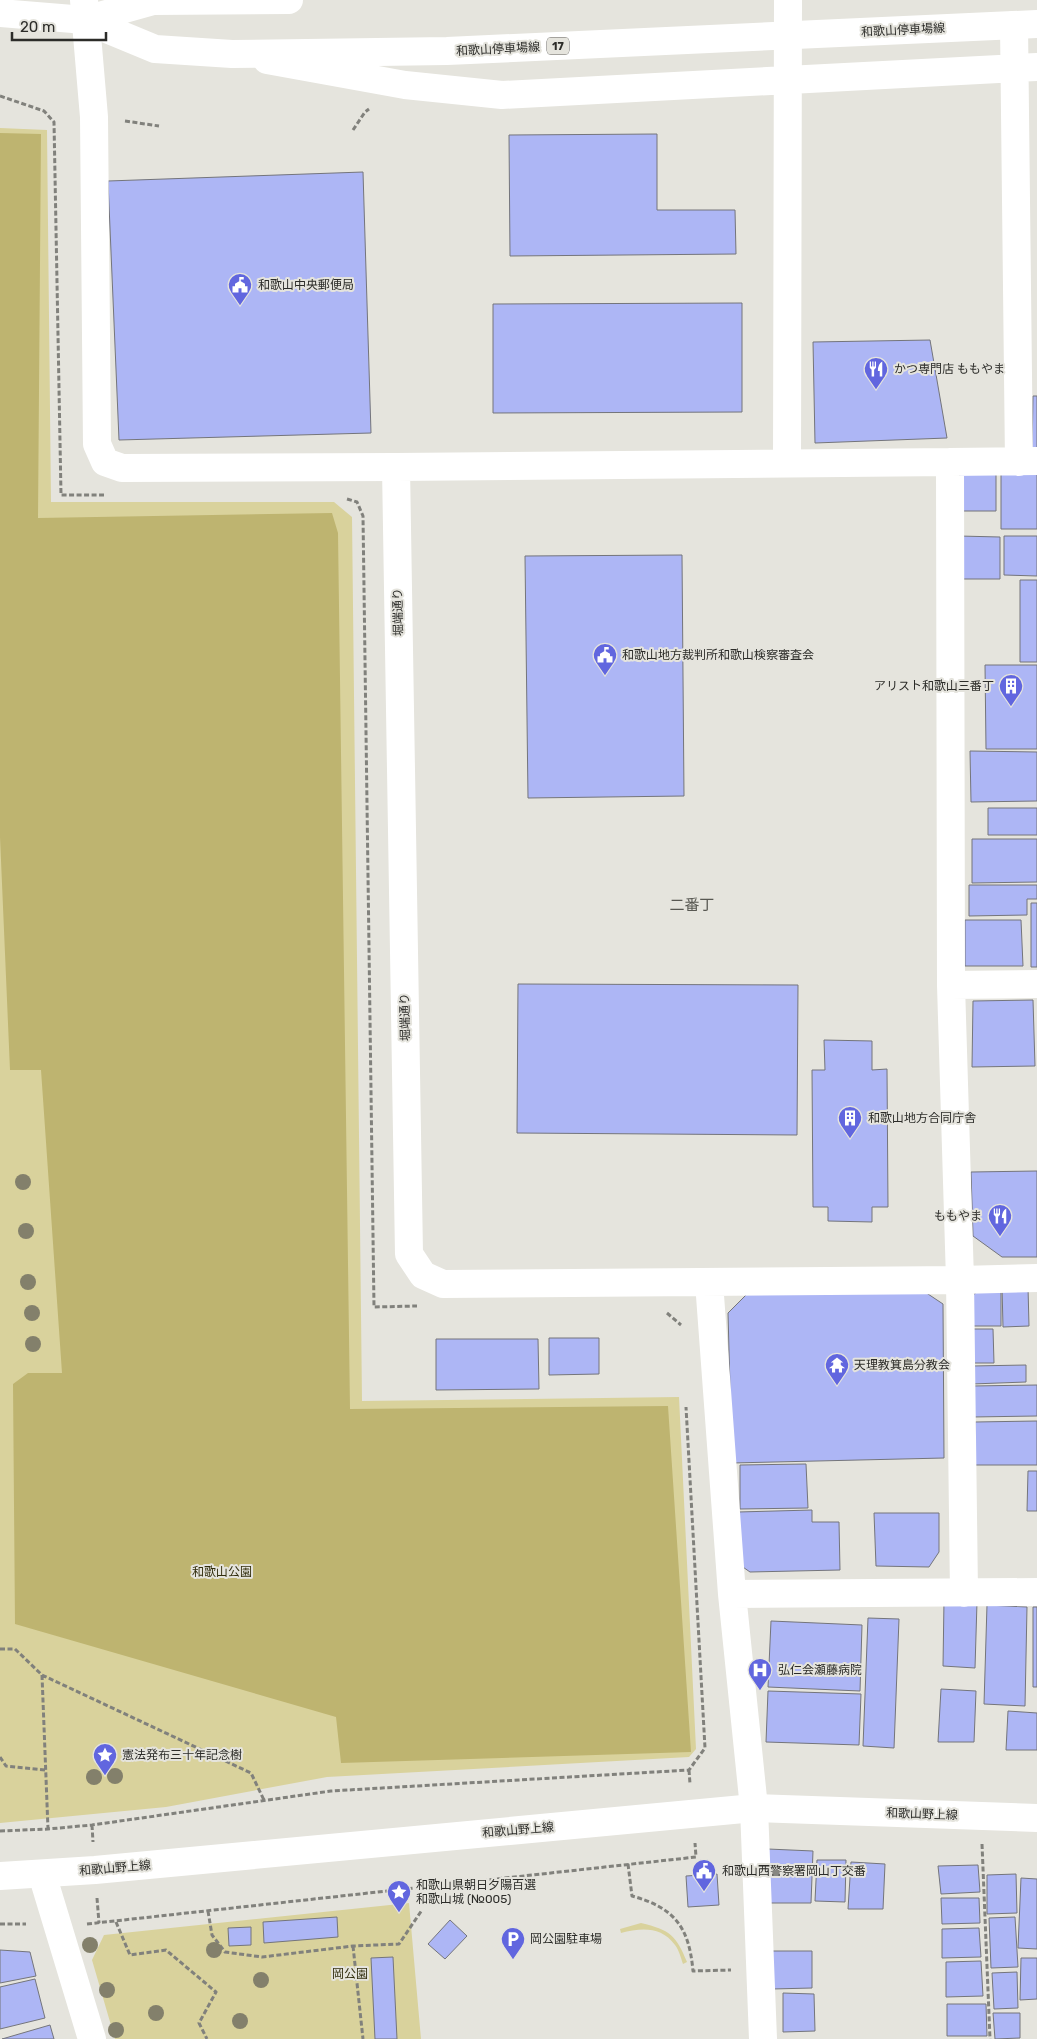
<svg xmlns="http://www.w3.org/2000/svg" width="1037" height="2039" font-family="Rubik,'Noto Sans JP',sans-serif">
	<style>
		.green { fill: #d9d29c }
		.water { fill: #beb470 }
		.building { fill: #adb6f5; stroke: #74757b }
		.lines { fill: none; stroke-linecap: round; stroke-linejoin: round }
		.path { stroke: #81817c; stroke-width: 3; stroke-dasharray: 5 2.5; stroke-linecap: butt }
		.street { stroke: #fff; stroke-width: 28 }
		.secondary { stroke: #fff; stroke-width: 28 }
		.primary { stroke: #fff; stroke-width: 28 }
		.tree { fill: #83806b }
		.labels { text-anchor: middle; stroke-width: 4; stroke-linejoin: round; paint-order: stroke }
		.shield { fill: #e5e4dd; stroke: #64635f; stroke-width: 1 }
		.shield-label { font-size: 11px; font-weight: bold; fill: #2c2c29 }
		.street-label { font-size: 12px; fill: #2c2c29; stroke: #e5e4dd }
		.poi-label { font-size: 12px; fill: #2c2c29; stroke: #e5e4dd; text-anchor: start }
		.park-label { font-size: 12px; fill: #322e0e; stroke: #e5e4dd }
		.quarter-label { font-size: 15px; fill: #585852; stroke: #e5e4dd }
	</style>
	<rect width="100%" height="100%" fill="#e5e4dd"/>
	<path class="green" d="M0,128L47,130L51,502H334L352,517L362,1401L679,1397L696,1749L689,1757L327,1777L166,1807L0,1823Z
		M409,1903L421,2039H115L92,1960L104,1935Z
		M641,1923C670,1930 676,1935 687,1962L683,1964C681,1958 679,1950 675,1945C661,1926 641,1928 621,1933L620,1929Z"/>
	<path class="water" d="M0,133L41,134L38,518L332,513L338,533L350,1409L668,1406L691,1752L341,1763L336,1717L15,1624L13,1384L28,1373H62L41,1070H10L0,837Z"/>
	<path class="building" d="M657,134V210H735L736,254L510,256L509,135Z
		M363,172L371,433L119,440L108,181Z
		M742,303V412L493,413V304Z
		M930,340L947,438L815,443L813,342Z
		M1033,396H1037V452H1032Z
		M967,467H996V511H956V480Z
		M1001,470H1037V529H1001Z
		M959,536L1000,537V579H959Z
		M1004,536H1037V576L1004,575Z
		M682,555L684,796L528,798L525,556Z
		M1020,580H1037V662H1020Z
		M985,665H1037V749H986Z
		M970,751L1037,752V801L971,802Z
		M988,808H1037V835H988Z
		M972,839H1037V882L972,883Z
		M969,885H1037V899H1027V915L969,916Z
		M1031,903H1037V967H1031Z
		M965,920H1021L1023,966H965Z
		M518,984L798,985L797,1135L517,1133Z
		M1033,1000L1035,1066L972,1067L973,1001Z
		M824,1040L872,1041V1070L887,1069L888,1207H872V1222L828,1221V1207H813L812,1070H825Z
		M1037,1171V1257H1002L973,1236L971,1172Z
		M984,1285H1001V1326H970L969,1299Z
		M1002,1287H1028L1029,1326L1003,1327Z
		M919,1288L943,1304L944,1458L732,1463L728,1313L751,1290Z
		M972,1329H993L994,1363H972Z
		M549,1338H599V1374L549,1375Z
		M436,1339H538L539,1389L436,1390Z
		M1026,1365V1382L972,1384V1366Z
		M1037,1385V1416L972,1417V1386Z
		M1037,1421V1465H975V1422Z
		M806,1464L808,1508L740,1509V1465Z
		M1028,1471H1037V1511H1027Z
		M812,1510V1522H839L840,1570L750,1572L740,1565L738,1512Z
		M874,1513H939V1552L929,1567L876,1566Z
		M944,1600L977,1602L975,1668L943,1666Z
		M987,1605L1027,1607L1025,1706L984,1704Z
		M1033,1607H1037V1687H1033Z
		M868,1618L899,1619L894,1748L863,1746Z
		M771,1621L862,1625L860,1691L768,1687Z
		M941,1689L976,1691L974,1742H938Z
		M768,1691L861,1694L859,1745L766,1742Z
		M1008,1711L1037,1713V1750H1006Z
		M768,1849L813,1851L811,1903H768Z
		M817,1860H846L845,1902L815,1901Z
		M851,1862L885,1864L883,1909H848Z
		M978,1865L980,1892L941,1894L938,1866Z
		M717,1874L719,1905L688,1907L686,1876Z
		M1016,1874L1017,1913L987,1914V1875Z
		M1021,1878L1037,1879V1949L1018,1948Z
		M941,1898H979L980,1923L942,1924Z
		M337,1917L338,1937L264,1943L263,1922Z
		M1015,1917L1018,1967L991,1968L989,1918Z
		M450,1920L467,1936L445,1959L428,1944Z
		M251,1927V1945L229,1946L228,1928Z
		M979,1928L981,1957L942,1958V1929Z
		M0,1950L30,1952L36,1976L0,1983Z
		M772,1951H812V1988L772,1989Z
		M393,1957L397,2039H375L371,1958Z
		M1021,1958H1037V1999L1020,2000Z
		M981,1961L983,1996L946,1997V1962Z
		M1017,1972L1018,2008L994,2009L992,1973Z
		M35,1979L45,2018L0,2029V1987Z
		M783,1993L814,1994L815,2031L783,2032Z
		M947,2004H986L987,2036H947Z
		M993,2013H1020V2038L995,2039Z
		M50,2025L54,2039H2Z"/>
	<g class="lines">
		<path class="path" d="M0,96L44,111L54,122L61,495H104
			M125,121L159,126
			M353,130L365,112L369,109
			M347,499L357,502L363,516L374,1307L417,1306
			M667,1313L681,1325
			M0,1649H15L42,1675L251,1773L264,1800
			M42,1675L48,1829
			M0,1757L6,1766L46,1770
			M689,1770L690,1784
			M92,1825L93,1842
			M0,1831L48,1829L92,1825L331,1791L689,1770L705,1748L686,1407
			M982,1844L990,2039
			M628,1864L632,1896C675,1908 689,1927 693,1971L731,1970
			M97,1898L99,1923
			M208,1911L212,1935L225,1952L262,1957L353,1946L399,1944L422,1910
			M116,1922L130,1955L166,1950L216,1992L199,2023L207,2039
			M0,1924H26
			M87,1924L696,1857L695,1843
			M353,1946L363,2039"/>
		<path class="street" d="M1014,25L1019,462
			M267,60L405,85L502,95L1037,67
			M950,462L1037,461
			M787,463L788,0
			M951,985L1037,984
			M709,1282L732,1594L754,1808L763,2039
			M964,1593L960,1280L951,985L950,462L396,467L409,1254L423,1275L443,1284L960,1280L1037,1278
			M732,1594L1037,1592
			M42,1874L92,2039"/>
		<path class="secondary" d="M84,0L94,117L97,444L105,462L122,468L396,467
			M0,1876L95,1870L754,1808L1037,1818"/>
		<path class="primary" d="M0,13L85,20L155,49L232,54L447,51L1037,24
			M85,20L153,1L289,0"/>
	</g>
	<g class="tree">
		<circle cx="23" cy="1182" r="8"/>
		<circle cx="26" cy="1231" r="8"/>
		<circle cx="28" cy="1282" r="8"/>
		<circle cx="32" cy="1313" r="8"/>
		<circle cx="33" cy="1344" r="8"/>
		<circle cx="115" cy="1776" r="8"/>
		<circle cx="94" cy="1777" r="8"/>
		<circle cx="90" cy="1945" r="8"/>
		<circle cx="214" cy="1950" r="8"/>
		<circle cx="261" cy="1980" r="8"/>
		<circle cx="107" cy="1990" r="8"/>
		<circle cx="156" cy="2013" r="8"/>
		<circle cx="240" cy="2021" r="8"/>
		<circle cx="116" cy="2030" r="8"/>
	</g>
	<defs>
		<g id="civic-pin" transform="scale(1.25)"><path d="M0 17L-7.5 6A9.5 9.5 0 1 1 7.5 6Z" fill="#6166df" stroke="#e5e4dd"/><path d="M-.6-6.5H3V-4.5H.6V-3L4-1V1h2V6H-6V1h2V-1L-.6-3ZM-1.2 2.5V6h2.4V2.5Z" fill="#fff"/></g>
		<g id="restaurant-pin" transform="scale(1.25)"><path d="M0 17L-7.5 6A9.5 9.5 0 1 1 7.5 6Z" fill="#6166df" stroke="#e5e4dd"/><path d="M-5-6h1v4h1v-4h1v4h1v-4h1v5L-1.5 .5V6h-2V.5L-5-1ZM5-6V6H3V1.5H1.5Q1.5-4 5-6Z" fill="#fff"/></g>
		<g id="building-pin" transform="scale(1.25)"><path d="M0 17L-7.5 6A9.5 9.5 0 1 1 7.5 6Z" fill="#6166df" stroke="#e5e4dd"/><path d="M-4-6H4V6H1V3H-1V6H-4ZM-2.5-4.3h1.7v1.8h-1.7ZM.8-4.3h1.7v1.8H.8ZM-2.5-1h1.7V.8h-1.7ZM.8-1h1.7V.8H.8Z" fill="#fff"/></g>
		<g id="temple-pin" transform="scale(1.25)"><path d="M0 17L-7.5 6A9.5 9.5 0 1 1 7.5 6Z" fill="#6166df" stroke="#e5e4dd"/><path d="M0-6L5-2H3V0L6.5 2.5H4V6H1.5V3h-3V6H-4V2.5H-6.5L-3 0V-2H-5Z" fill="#fff"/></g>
		<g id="hospital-pin" transform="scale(1.25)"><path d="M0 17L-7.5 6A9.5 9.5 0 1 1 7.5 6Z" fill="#6166df" stroke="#e5e4dd"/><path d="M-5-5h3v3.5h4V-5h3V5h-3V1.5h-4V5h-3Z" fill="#fff"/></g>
		<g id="sight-pin" transform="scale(1.25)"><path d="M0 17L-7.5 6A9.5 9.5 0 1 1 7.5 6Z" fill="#6166df" stroke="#e5e4dd"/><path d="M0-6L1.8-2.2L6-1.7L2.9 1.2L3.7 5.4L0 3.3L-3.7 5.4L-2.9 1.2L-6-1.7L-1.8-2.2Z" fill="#fff"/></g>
		<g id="parking-pin" transform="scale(1.25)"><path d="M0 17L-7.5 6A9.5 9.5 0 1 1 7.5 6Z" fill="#6166df" stroke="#e5e4dd"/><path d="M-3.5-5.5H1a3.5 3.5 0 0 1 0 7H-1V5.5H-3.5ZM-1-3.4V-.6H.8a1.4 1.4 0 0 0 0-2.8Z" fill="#fff"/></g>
	</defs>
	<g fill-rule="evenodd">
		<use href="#civic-pin" x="240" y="285"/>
		<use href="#restaurant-pin" x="876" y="369"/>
		<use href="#civic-pin" x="605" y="655"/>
		<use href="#building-pin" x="1011" y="686"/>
		<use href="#building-pin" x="850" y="1118"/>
		<use href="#restaurant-pin" x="1000" y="1216"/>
		<use href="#temple-pin" x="837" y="1365"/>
		<use href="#hospital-pin" x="760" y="1670"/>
		<use href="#sight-pin" x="105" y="1755"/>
		<use href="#civic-pin" x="704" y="1871"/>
		<use href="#sight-pin" x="399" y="1892"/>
		<use href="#parking-pin" x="513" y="1939"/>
	</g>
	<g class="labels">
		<rect class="shield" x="547" y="37.5" width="22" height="17" rx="4"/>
		<g class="shield-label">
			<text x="558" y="50">17</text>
		</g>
		<g class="street-label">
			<text transform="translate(903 30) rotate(-3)" y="4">和歌山停車場線</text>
			<text transform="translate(498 49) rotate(-3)" y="4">和歌山停車場線</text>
			<text transform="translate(398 612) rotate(-91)" y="4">堀端通り</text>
			<text transform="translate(405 1017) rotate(-91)" y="4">堀端通り</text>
			<text transform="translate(922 1814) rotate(2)" y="4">和歌山野上線</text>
			<text transform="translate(518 1830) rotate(-5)" y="4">和歌山野上線</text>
			<text transform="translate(115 1868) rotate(-5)" y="4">和歌山野上線</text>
		</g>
		<g class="poi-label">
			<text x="258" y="289">和歌山中央郵便局</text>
			<text x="894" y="373">かつ専門店 ももやま</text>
			<text x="622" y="659">和歌山地方裁判所和歌山検察審査会</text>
			<text x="994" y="690" text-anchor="end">アリスト和歌山三番丁</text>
			<text x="868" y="1122">和歌山地方合同庁舎</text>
			<text x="982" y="1220" text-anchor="end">ももやま</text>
			<text x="854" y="1369">天理教箕島分教会</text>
			<text x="778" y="1674">弘仁会瀬藤病院</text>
			<text x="122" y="1759">憲法発布三十年記念樹</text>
			<text x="722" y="1875">和歌山西警察署岡山丁交番</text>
			<text x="416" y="1889">和歌山県朝日夕陽百選<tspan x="416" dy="14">和歌山城 (№005)</tspan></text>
			<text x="530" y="1943">岡公園駐車場</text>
		</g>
		<g class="park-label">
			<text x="222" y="1576">和歌山公園</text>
			<text x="350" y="1978">岡公園</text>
		</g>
		<g class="quarter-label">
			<text x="692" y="910">二番丁</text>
		</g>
	</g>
	<path d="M12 32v8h94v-8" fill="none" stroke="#2c2c29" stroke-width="2.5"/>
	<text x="20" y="32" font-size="15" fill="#2c2c29" stroke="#e5e4dd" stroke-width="4" paint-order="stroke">20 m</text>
</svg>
